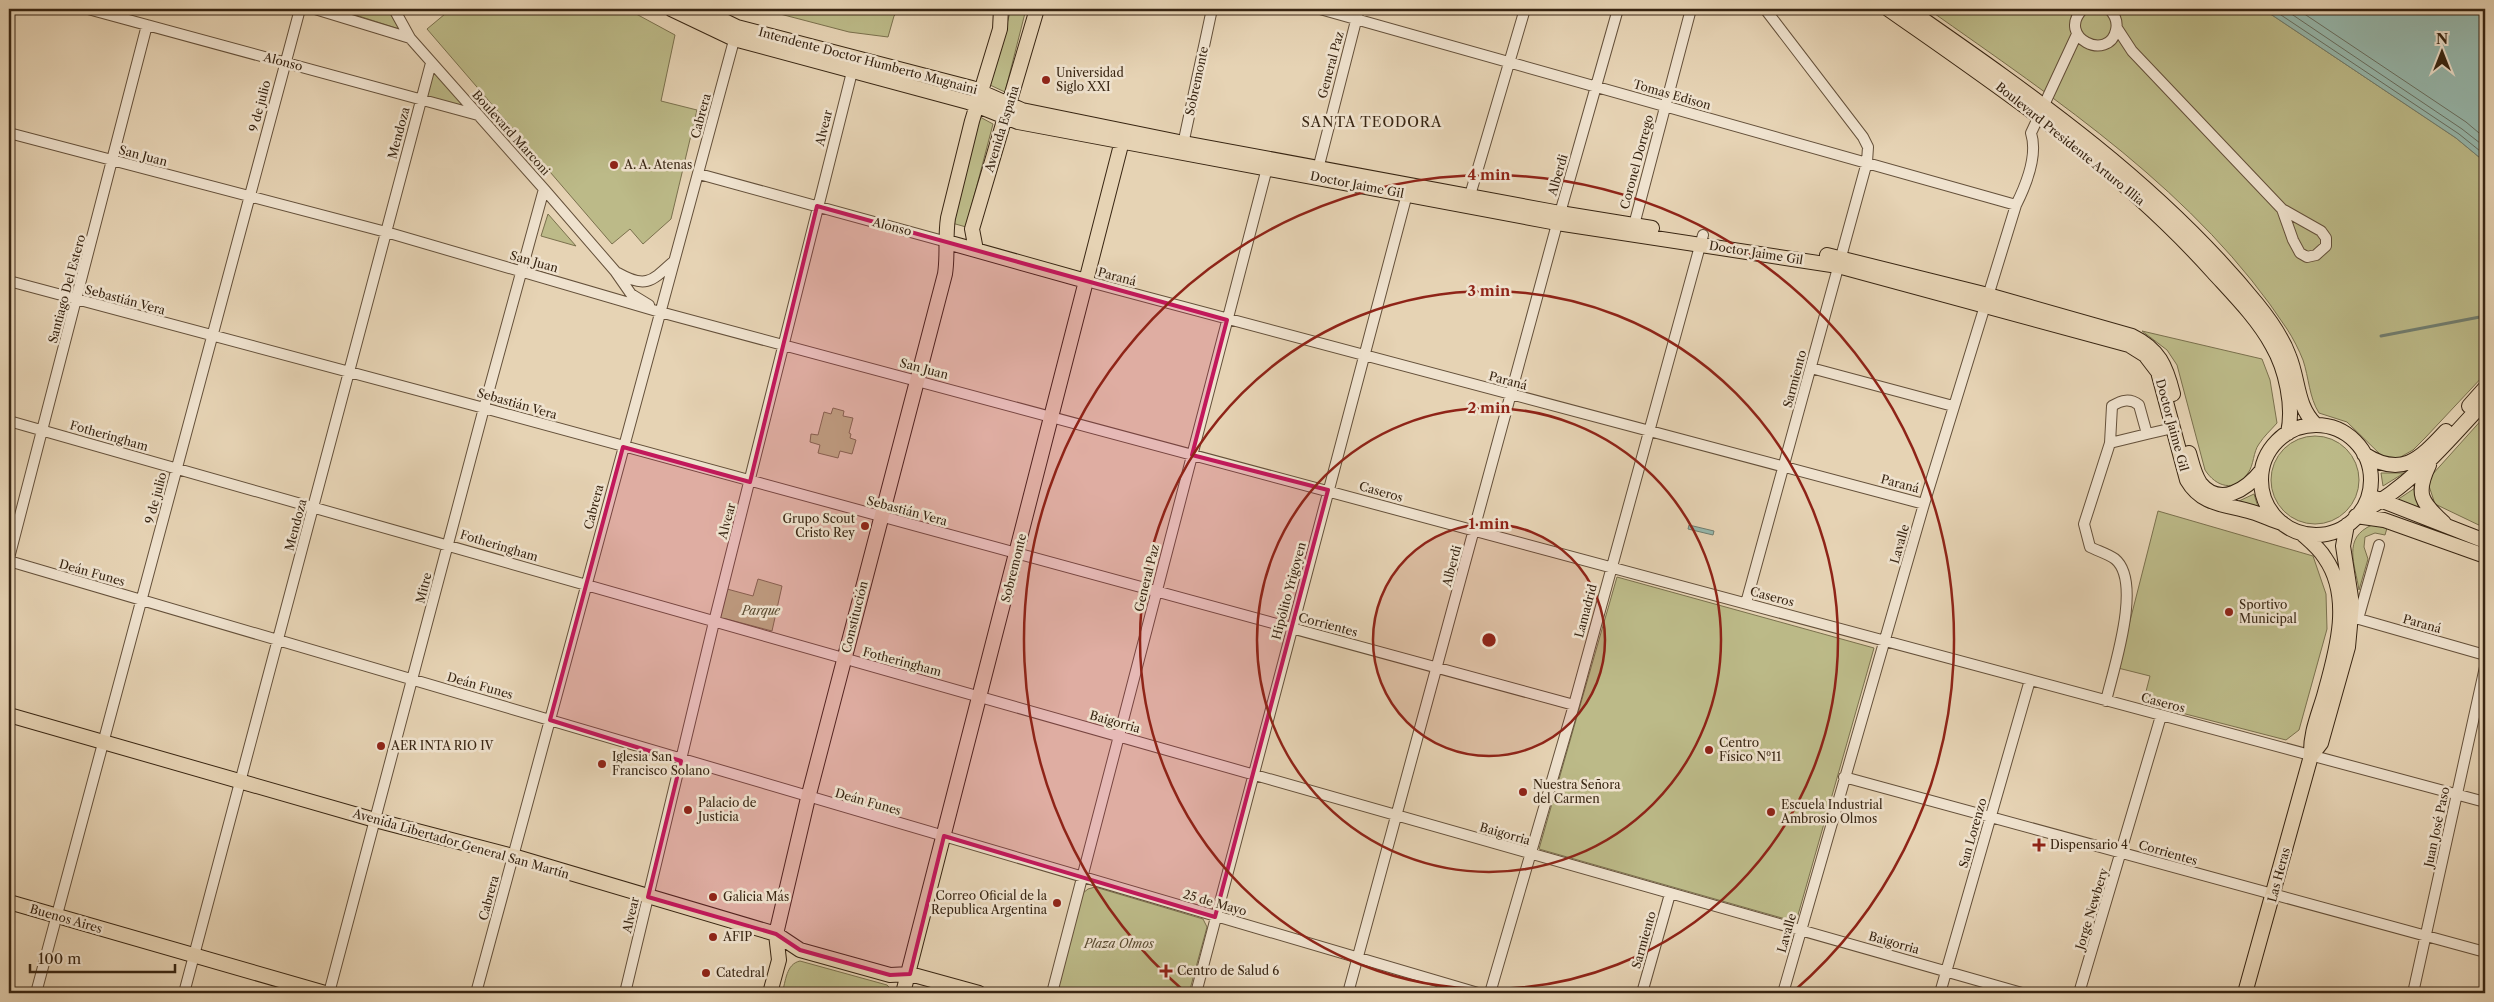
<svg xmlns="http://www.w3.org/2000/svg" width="2494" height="1002" font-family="'Libre Caslon Text',serif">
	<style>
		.green { fill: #bcba88; stroke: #7a704d }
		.water { fill: #96b8ad; stroke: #707d6f }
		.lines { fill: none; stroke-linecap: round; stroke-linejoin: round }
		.shore { stroke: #676e60; stroke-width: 1 }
		.stream { stroke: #707d6f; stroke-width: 3 }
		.minor-casing { stroke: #64503a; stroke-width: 12 }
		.major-casing { stroke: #382512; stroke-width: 16 }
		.minor { stroke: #efe2ce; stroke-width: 10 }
		.major { stroke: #e6d3b4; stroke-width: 14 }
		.marked { fill: #c2185b; fill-opacity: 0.2; stroke: #c2185b; stroke-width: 4; stroke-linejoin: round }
		.ring { fill: none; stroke: #8f2418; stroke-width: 2.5 }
		.poi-dot { fill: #8f2418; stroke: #efe2ce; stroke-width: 2 }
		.labels { text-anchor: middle; stroke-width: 5; stroke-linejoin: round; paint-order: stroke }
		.street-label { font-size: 12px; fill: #382512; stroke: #efe2ce }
		.poi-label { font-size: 12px; fill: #382512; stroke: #efe2ce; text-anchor: start }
		.park-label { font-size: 12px; font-style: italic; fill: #594a30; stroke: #efe2ce }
		.neighbourhood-label { font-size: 14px; letter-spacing: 1px; fill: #382512; stroke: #efe2ce }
		.centre { fill: #8f2418; stroke: #efe2ce; stroke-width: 2.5 }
		.ring-label { font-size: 15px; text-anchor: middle; font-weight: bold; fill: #8f2418; stroke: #efe2ce; stroke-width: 5; stroke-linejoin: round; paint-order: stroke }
	</style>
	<rect width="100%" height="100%" fill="#e6d3b4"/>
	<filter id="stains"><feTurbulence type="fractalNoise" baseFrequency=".004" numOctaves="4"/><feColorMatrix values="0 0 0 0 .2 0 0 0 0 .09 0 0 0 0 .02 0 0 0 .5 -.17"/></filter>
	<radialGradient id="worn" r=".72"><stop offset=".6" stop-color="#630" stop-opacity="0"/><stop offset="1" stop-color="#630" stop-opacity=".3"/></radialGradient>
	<path class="green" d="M337,9H388L399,29Z
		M451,9H627L675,35L661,101L697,110L671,219L643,244L630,229L612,244L427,29Z
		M761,9H901L894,16L888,37L849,32Z
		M1011,9H1026L1005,92L990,85Z
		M1928,9H2263L2456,138L2485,162V374L2425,438L2413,450L2397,459L2383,457L2347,422L2319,413C2309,397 2309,378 2303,360C2299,350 2293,338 2287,329C2198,193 2058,101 1928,9Z
		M433,70L469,110L426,97Z
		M980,117L993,124L966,227L952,223Z
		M548,214L576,246L541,236Z
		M2142,331L2262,359L2270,380L2277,423C2271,430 2264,436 2259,444C2253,452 2254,465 2248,473C2235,493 2216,487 2205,470L2177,365L2167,350Z
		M833,408L844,411L843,416L853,418L849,433L851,434L850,438L856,440L852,454L840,451L838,458L818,453L820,445L810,442L811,434L818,435L824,412L831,414Z
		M2485,416V528L2435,504L2429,486L2431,476Z
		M2271 480a44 44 0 1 1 88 0a44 44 0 1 1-88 0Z
		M2381,473H2404L2383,486Z
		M2415,488L2419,509L2397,500Z
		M2254,494L2258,507L2239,501Z
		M2158,511L2313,556L2326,594L2327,629L2299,730L2286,740L2143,703L2150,676L2118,668Z
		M2372,525L2387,528L2385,535L2375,533L2365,537L2364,547L2368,559L2359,590C2355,564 2342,538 2372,525Z
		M1617,577L1874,648L1796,922L1539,849Z
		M758,579L782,586L772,631L719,617L727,589L753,596Z
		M1095,887L1203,919L1207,927L1189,993H1056L1083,893L1088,889Z
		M800,961L887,985L891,989L890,993H782C786,981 786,964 800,961Z"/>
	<path class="water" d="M2263,9H2485V162L2456,138Z
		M1689,525L1714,531L1713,535L1688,529Z"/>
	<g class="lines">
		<path class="shore" d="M2272,9L2459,134L2485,155
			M2284,9L2462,129L2485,147
			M2297,9L2466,122L2485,138"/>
		<path class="stream" d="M2381,336L2485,316"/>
		<g class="minor-casing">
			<path id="minor" d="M88,9L478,115
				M315,9L410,38
				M394,9L410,38L544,189L615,271L631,294L649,305
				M1320,9L2016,205
				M2083,9C2055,37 2109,63 2116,30C2118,22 2115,15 2109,9
				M2117,28L2132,51L2282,209L2321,231L2326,238V246L2316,255L2307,257L2300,253L2293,240L2282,209
				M9,133L386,232L660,312L2485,802
				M1182,149L1212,9
				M1317,173L1359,9
				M699,174L947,242
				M1468,202L1525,9
				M1634,225L1691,9
				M618,273C646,289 652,281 674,261
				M9,281L484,408L1574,705
				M1086,281L1924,504
				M1811,368L1953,406
				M9,421L2022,993
				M2110,443L2147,434
				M9,558L147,25
				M9,561L1478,993
				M1746,603L1867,162L1868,147L1863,137L1765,9
				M2352,617L2485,655
				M2358,619L2379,545
				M2106,701C2113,670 2143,582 2115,559C2108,554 2098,551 2090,547L2084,524L2110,443L2112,406C2122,400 2130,398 2139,405L2147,434L2173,428
				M1844,777L2485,952
				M36,993L300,9
				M184,993L431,63
				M329,993L484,408L544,189
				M476,993L736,33
				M625,993L714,622L854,64
				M1052,993L1267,168
				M1196,993L1407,194
				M1348,993L1560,213L1618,9
				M1490,993L1574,705L1703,235
				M1642,993L1670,894
				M1783,993L1924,504L2016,205C2026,185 2038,155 2031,133L2077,34
				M1940,993L2030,680
				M2079,993L2161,716
				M2413,993L2485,667"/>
		</g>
		<g class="major-casing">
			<path id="major" d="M671,9L734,39L968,102L1018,122L1557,223L1838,266L2129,345L2145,355L2158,372L2187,480C2202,506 2226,504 2252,512C2262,515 2272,520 2282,523
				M700,9L737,27L972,88L1022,110L1184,143L1560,213L1652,228
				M1888,9C2002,89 2119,167 2213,272C2234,295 2257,318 2272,345C2286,369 2294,406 2288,433
				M1908,9C2033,96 2160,184 2257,304C2270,320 2282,337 2289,356C2299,380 2296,406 2316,425
				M947,242L1086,281
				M976,250L972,229L1037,9
				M1827,255L1988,295L2132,336C2159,349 2166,366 2173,394
				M2469,406L2485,388
				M2261 480a55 55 0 1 1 110 0a55 55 0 1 1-110 0Z
				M2189,453C2192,463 2194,474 2200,483C2220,508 2247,489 2262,470
				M2364,454C2401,478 2419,460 2446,431
				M2429,465C2415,494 2421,502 2444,523
				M2375,498L2485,541
				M2362,512C2412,485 2447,442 2485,401
				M2356,516L2384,520L2485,556
				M9,715L375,820L513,856L776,934L800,950L890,975L910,974L979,993
				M2311,756L2321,743L2348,647L2352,604L2343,546L2347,525
				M9,902L325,993
				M770,993L779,960L776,934L808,798L945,274C948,255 945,237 948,218L972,121L1000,29L1001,9
				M903,993L1122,141
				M2245,993L2311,756C2310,734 2318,716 2324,696C2336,653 2353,598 2325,558C2319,548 2310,541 2301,533"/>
		</g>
		<use href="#minor" class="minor"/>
		<use href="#major" class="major"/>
	</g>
	<path class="marked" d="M817,206L1227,320L1192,455L1328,490L1215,917L944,836L910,974L890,975L800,950L776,934L648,897L681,761L550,720L623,447L750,482Z"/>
	<circle cx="1489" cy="640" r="116" fill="#8f2418" fill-opacity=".12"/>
	<g class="ring">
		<circle cx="1489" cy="640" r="116"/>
		<circle cx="1489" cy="640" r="232"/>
		<circle cx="1489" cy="640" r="349"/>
		<path d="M1184 991A465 465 0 1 1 1794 991"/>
	</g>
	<g class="poi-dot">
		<circle cx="1046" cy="80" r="5"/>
		<circle cx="614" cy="165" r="5"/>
		<circle cx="865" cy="526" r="5"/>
		<circle cx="2229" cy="612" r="5"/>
		<circle cx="381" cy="746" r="5"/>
		<circle cx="1709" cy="750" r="5"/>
		<circle cx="602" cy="764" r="5"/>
		<circle cx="1523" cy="792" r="5"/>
		<circle cx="688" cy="810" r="5"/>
		<circle cx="1771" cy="812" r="5"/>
		<path d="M2036.5 837.5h5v5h5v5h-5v5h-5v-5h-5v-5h5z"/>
		<circle cx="713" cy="897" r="5"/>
		<circle cx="1057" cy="903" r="5"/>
		<circle cx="713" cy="937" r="5"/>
		<path d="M1163.5 963.5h5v5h5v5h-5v5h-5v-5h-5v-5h5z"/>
		<circle cx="706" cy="973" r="5"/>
	</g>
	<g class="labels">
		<g class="street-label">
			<text transform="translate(868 61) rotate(15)" y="4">Intendente Doctor Humberto Mugnaini</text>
			<text transform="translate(283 62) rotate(15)" y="4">Alonso</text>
			<text transform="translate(1331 65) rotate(-75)" y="4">General Paz</text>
			<text transform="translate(1197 81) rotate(-78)" y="4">Sobremonte</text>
			<text transform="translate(1672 95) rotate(16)" y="4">Tomas Edison</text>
			<text transform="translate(260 106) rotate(-75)" y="4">9 de julio</text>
			<text transform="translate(701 116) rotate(-75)" y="4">Cabrera</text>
			<text transform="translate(824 128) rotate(-76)" y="4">Alvear</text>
			<text transform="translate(1002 129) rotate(-73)" y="4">Avenida España</text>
			<text transform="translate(399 133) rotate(-75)" y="4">Mendoza</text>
			<text transform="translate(511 133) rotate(48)" y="4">Boulevard Marconi</text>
			<text transform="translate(2070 144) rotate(39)" y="4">Boulevard Presidente Arturo Illia</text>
			<text transform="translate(143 156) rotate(15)" y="4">San Juan</text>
			<text transform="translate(1637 162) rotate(-75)" y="4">Coronel Dorrego</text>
			<text transform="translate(1558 175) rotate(-74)" y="4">Alberdi</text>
			<text transform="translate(1357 185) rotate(11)" y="4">Doctor Jaime Gil</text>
			<text transform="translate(892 227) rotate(15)" y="4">Alonso</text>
			<text transform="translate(1756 253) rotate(9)" y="4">Doctor Jaime Gil</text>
			<text transform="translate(534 262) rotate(16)" y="4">San Juan</text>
			<text transform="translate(1117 277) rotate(15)" y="4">Paraná</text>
			<text transform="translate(67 289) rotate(-75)" y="4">Santiago Del Estero</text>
			<text transform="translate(125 300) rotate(15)" y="4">Sebastián Vera</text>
			<text transform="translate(924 369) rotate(15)" y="4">San Juan</text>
			<text transform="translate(1795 379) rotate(-75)" y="4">Sarmiento</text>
			<text transform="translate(1508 381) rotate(15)" y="4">Paraná</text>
			<text transform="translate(517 404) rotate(16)" y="4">Sebastián Vera</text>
			<text transform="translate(2172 425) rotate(75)" y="4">Doctor Jaime Gil</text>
			<text transform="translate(109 436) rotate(16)" y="4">Fotheringham</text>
			<text transform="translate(1900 484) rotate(15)" y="4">Paraná</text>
			<text transform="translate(1381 492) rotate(16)" y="4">Caseros</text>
			<text transform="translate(156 498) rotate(-75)" y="4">9 de julio</text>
			<text transform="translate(594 507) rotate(-76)" y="4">Cabrera</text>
			<text transform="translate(907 511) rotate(15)" y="4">Sebastián Vera</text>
			<text transform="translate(727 521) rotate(-75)" y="4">Alvear</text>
			<text transform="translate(296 525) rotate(-75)" y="4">Mendoza</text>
			<text transform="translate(1900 544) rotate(-74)" y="4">Lavalle</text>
			<text transform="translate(499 546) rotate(17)" y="4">Fotheringham</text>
			<text transform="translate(1452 566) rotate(-75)" y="4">Alberdi</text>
			<text transform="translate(1014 568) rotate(-76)" y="4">Sobremonte</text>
			<text transform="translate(92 573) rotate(16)" y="4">Deán Funes</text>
			<text transform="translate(1147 578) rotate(-76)" y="4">General Paz</text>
			<text transform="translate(424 588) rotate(-76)" y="4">Mitre</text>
			<text transform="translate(1289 591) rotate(-75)" y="4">Hipólito Yrigoyen</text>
			<text transform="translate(1772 597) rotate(15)" y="4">Caseros</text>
			<text transform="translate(1586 611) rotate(-75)" y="4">Lamadrid</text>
			<text transform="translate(855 617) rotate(-76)" y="4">Constitución</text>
			<text transform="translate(2422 624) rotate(16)" y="4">Paraná</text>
			<text transform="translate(1328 625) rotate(15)" y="4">Corrientes</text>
			<text transform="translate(902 662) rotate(15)" y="4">Fotheringham</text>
			<text transform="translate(480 686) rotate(16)" y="4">Deán Funes</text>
			<text transform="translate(2163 703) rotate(15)" y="4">Caseros</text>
			<text transform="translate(1115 722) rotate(16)" y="4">Baigorria</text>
			<text transform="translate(868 802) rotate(16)" y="4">Deán Funes</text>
			<text transform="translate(2437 827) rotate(-78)" y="4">Juan José Paso</text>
			<text transform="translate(1973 833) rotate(-74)" y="4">San Lorenzo</text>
			<text transform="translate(1505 834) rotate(16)" y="4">Baigorria</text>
			<text transform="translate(461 844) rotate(16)" y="4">Avenida Libertador General San Martín</text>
			<text transform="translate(2168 853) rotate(16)" y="4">Corrientes</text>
			<text transform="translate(2279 875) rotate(-75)" y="4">Las Heras</text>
			<text transform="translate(489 898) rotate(-75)" y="4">Cabrera</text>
			<text transform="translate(1215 903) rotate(16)" y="4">25 de Mayo</text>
			<text transform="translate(2092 909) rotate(-73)" y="4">Jorge Newbery</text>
			<text transform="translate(631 915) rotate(-77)" y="4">Alvear</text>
			<text transform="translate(66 919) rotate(16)" y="4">Buenos Aires</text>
			<text transform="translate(1787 933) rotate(-74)" y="4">Lavalle</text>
			<text transform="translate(1644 940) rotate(-74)" y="4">Sarmiento</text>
			<text transform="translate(1894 943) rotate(16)" y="4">Baigorria</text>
		</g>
		<g class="poi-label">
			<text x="1056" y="77">Universidad<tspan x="1056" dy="14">Siglo XXI</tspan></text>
			<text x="624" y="169">A. A. Atenas</text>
			<text x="855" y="523" text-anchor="end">Grupo Scout<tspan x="855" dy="14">Cristo Rey</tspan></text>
			<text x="2239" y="609">Sportivo<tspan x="2239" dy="14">Municipal</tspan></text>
			<text x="1719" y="747">Centro<tspan x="1719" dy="14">Físico Nº11</tspan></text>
			<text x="391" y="750">AER INTA RIO IV</text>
			<text x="612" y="761">Iglesia San<tspan x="612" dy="14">Francisco Solano</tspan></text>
			<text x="1533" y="789">Nuestra Señora<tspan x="1533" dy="14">del Carmen</tspan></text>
			<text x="698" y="807">Palacio de<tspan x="698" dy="14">Justicia</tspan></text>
			<text x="1781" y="809">Escuela Industrial<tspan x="1781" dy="14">Ambrosio Olmos</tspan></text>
			<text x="2050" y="849">Dispensario 4</text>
			<text x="1047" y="900" text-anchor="end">Correo Oficial de la<tspan x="1047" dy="14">Republica Argentina</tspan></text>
			<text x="723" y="901">Galicia Más</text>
			<text x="723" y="941">AFIP</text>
			<text x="1177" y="975">Centro de Salud 6</text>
			<text x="716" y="977">Catedral</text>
		</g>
		<g class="park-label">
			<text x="761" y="615">Parque</text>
			<text x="1119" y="948">Plaza Olmos</text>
		</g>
		<g class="neighbourhood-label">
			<text x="1372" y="127">SANTA TEODORA</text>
		</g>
	</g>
	<circle cx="1489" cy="640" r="8" class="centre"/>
	<g class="ring-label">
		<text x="1489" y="180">4 min</text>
		<text x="1489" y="296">3 min</text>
		<text x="1489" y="413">2 min</text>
		<text x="1489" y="529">1 min</text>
	</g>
	<rect width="2494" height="1002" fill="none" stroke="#e6d3b4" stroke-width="30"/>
	<rect x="10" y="10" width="2474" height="982" fill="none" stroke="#382512" stroke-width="2.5"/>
	<rect x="15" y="15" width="2464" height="972" fill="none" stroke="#382512"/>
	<g transform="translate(2442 52)" stroke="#efe2ce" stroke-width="4" paint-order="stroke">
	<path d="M0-4L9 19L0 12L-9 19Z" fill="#382512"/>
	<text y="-8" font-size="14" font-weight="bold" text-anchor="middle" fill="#382512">N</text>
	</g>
	<path d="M30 964v8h145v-8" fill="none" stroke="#382512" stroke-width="2.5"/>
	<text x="38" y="964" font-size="15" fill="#382512" stroke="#efe2ce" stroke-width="4" paint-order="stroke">100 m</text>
	<rect width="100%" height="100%" filter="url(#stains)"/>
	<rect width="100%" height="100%" fill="url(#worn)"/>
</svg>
